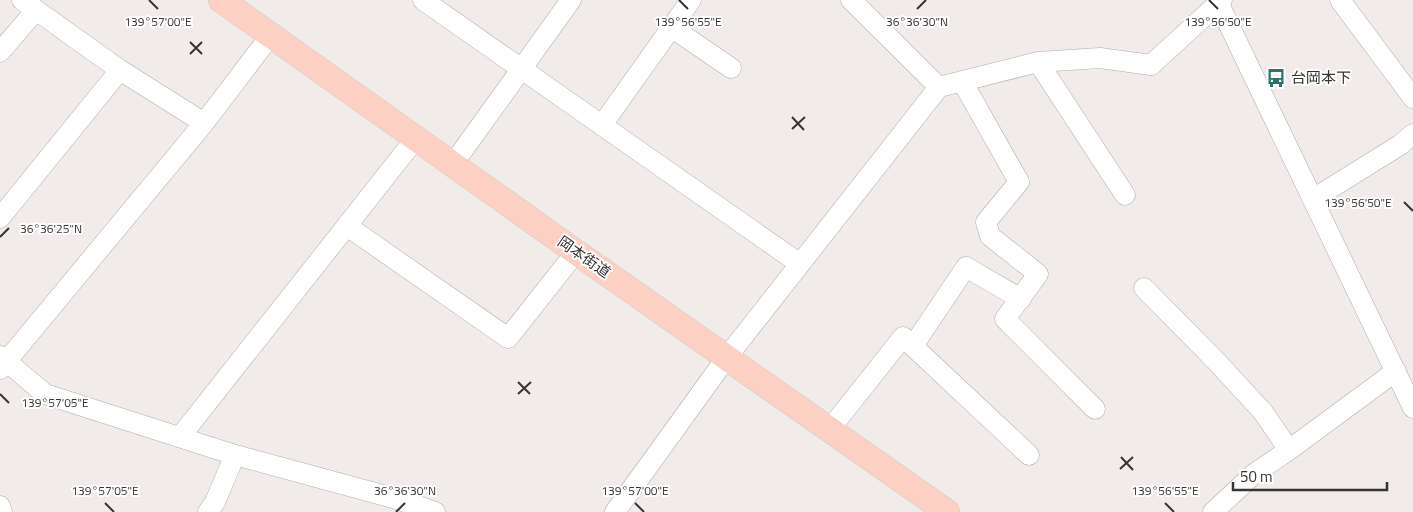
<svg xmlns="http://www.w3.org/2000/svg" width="1413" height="512" font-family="'Titillium Web','Noto Sans JP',sans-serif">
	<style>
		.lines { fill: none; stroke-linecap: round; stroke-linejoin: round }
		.minor-casing { stroke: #b1acaa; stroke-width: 21 }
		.major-casing { stroke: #cbcaca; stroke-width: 26 }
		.minor { stroke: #fff; stroke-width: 20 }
		.major { stroke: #fdd0c4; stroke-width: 25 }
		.ticks { fill: none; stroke: #363333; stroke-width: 2 }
		.labels { text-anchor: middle; stroke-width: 4; stroke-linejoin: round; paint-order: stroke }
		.poi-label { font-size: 15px; fill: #363333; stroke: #fff; text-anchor: start }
		.street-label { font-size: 15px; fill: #363333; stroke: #fff }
		.ticks-label { font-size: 12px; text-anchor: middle; fill: #363333; stroke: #fff; stroke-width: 4; stroke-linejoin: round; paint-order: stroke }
	</style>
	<rect width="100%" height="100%" fill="#f1ecea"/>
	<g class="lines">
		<g class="minor-casing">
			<path id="minor" d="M22,0L120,70L204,123
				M423,0L800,264
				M851,0L939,87
				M1217,0L1413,408
				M1340,0L1413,98
				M671,27L731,68
				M0,52L36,10
				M1038,62L1125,195
				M962,81L1019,182L986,222L990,236L1038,274L1005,319L1095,409
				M602,125L691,0
				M453,164L571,0
				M1313,199L1400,145L1413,134
				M0,218L120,70
				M347,226L508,338L576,252
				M1144,288L1216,361L1263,412L1289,450
				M913,346L966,267L1021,299
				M0,356L45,394L235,455L397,499L435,512
				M0,369L204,123L271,35
				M830,429L903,337L1029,455
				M180,437L416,138
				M0,506L2,512
				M208,512L215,502L235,455
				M615,512L727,357L939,87L1038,62L1100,58L1151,65L1222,0
				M1213,512L1255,473L1289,450L1396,371"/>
		</g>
		<g class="major-casing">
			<path id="major" d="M221,0L576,252L947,512"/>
		</g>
		<use href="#minor" class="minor"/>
		<use href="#major" class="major"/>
	</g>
	<path class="ticks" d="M149,0L158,9M679,0L688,9M1209,0L1218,9M917,9L926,0M190,42L202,54M190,54L202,42M792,117L804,130M792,129L805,117M1404,202L1413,211M0,237L9,228M518,382L530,394M0,394L9,403M518,394L531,382M1121,457L1133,470M1120,469L1133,457M105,503L114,512M635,503L644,512M1165,503L1174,512M396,512L405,503"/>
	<defs>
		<g id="bus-bare" transform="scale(1.5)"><path d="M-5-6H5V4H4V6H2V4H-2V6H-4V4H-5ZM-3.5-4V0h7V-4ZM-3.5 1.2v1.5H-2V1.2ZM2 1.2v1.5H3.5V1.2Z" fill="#2a726a" stroke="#fff" stroke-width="2.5" paint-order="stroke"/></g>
	</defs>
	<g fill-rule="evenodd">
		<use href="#bus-bare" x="1276" y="78"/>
	</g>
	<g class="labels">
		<g class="poi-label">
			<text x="1291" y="83">台岡本下</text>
		</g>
		<g class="street-label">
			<text transform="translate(584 257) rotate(35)" y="5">岡本街道</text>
		</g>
	</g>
	<g class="ticks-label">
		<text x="917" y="26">36°36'30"N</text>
		<text x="158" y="26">139°57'00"E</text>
		<text x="688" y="26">139°56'55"E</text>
		<text x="1218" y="26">139°56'50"E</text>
		<text x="1358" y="207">139°56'50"E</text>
		<text x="51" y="233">36°36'25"N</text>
		<text x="55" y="407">139°57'05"E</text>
		<text x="105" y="495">139°57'05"E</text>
		<text x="635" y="495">139°57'00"E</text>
		<text x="1165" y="495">139°56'55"E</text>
		<text x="405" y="495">36°36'30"N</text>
	</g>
	<path d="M1233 482v8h154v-8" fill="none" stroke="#363333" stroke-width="2.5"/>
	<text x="1240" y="482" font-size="15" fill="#363333" stroke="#ffffff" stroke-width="4" paint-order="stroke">50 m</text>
</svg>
